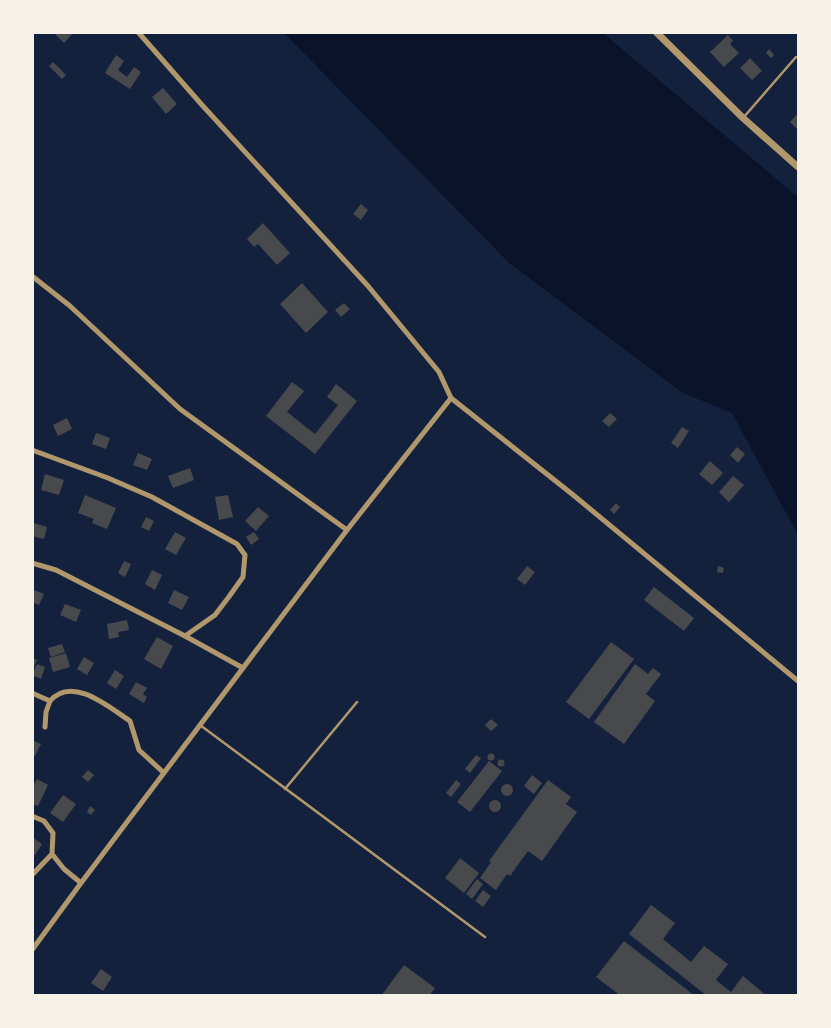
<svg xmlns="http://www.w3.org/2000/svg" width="831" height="1028" font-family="'Source Serif 4',serif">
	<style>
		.water { fill: #0b132b }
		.building { fill: #48494c }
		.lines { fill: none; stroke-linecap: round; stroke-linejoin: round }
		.service { stroke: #b1986c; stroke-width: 2.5 }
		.minor { stroke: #b1986c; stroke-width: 5 }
		.tertiary { stroke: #b1986c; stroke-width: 7 }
	</style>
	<rect width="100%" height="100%" fill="#14213d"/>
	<path class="water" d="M284,33H603L798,197V535L732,413L683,393L509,263Z"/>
	<path class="building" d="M53,32H74L64,43Z
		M728,35L733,41L730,44L739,53L724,67L710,52Z
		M769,49L774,55L771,58L766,53Z
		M116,55L124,61L118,70L127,77L134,67L141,72L130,89L105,73Z
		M750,58L762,71L752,80L740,68Z
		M53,62L66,75L62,79L49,66Z
		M163,88L177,104L166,114L152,97Z
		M798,113V130L790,122Z
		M361,204L368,210L361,220L353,214Z
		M263,223L290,253L277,265L258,244L254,247L247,239Z
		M302,283L328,312L306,333L280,304Z
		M344,303L350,309L341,317L335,310Z
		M292,382L304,391L287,412L315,434L338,405L327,397L336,384L357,401L315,454L266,416Z
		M610,413L617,419L609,427L602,421Z
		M67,418L72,429L58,436L53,425Z
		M682,427L689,431L678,448L671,443Z
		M96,433L110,438L106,449L92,444Z
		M737,447L745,454L738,463L730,455Z
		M138,453L152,459L147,470L133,465Z
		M710,461L723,473L712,485L699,474Z
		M190,468L194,480L173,488L168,476Z
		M45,474L64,480L59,495L41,490Z
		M733,476L744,485L729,502L719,492Z
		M85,495L116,508L107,529L92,523L94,519L78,513Z
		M228,495L233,517L219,520L215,497Z
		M616,503L620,507L614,514L610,510Z
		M258,507L269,516L256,531L245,521Z
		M146,517L154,521L149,531L141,527Z
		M34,523L47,527L44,539L32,536Z
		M175,532L186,538L176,555L165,549Z
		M254,532L259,539L251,545L246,537Z
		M124,561L131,564L125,577L118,573Z
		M527,566L535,572L525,585L517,579Z
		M718,566L724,568L723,573L717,572Z
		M152,570L162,575L155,590L145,584Z
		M654,587L694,618L684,631L644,600Z
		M32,589L44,594L39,605L32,602Z
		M174,590L189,597L182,610L168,603Z
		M65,604L81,610L76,622L60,615Z
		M127,620L129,630L118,632L119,637L109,639L107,624Z
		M157,637L173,646L161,669L144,659Z
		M611,642L634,659L589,719L566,702Z
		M62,644L65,652L51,657L48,648Z
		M66,653L70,667L53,672L49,658Z
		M84,657L94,663L87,675L77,669Z
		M32,658L37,660L32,671Z
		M37,664L45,667L41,679L32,675Z
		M635,664L648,674L653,668L661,674L646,694L655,701L624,744L594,722Z
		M115,670L124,676L116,689L107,683Z
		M136,682L147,688L143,694L147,697L144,703L129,694Z
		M491,719L498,725L491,731L485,725Z
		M32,740L41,744L35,756L32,755Z
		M487.5 757a3.5 3.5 0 1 1 7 0a3.5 3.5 0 1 1-7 0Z
		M476,755L481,758L470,773L465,769Z
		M497.5 763a3.5 3.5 0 1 1 7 0a3.5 3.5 0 1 1-7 0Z
		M489,761L502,771L470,812L457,802Z
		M88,770L94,775L88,782L82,777Z
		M532,775L542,783L534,794L524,786Z
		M37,779L48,785L38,806L32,804V788Z
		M456,780L461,784L451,797L446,793Z
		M548,780L571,797L566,804L577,812L542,861L528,851L510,876L507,874L496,890L480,878L491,862L489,861Z
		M501 790a6 6 0 1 1 12 0a6 6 0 1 1-12 0Z
		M63,795L76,804L63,822L50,813Z
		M489 806a6 6 0 1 1 12 0a6 6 0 1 1-12 0Z
		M90,806L95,810L91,815L87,812Z
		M32,837L42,844L35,855L32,854Z
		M460,858L479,873L464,893L445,878Z
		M477,879L483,884L472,899L466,894Z
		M483,890L491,896L483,907L475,901Z
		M651,905L675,923L663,939L691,962L704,946L728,964L716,980L731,992L743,976L767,996H707L629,934Z
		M624,941L695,996H621L596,977Z
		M404,965L435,988L429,996H381Z
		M101,969L112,977L103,991L91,983Z"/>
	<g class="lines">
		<path class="service" d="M743,118L796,57
			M200,725L485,937
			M285,789L357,702"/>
		<path class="minor" d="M138,32L202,105L368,286L439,372L451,398L572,494L798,681
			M32,276L70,306L180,409L347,530
			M32,450L108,478L152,497L237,544L245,555L243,577L228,598L215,615L185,636
			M32,563L56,570L185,636L243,668
			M32,693L50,701C72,675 109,707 130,721L139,750L164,773
			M45,727L46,712L50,701
			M32,816L44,821L53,833L52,854L32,875
			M52,854L64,869L81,883
			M32,950L81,883L347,530L451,398"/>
		<path class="tertiary" d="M656,32L743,118L798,167"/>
	</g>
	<rect width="831" height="1028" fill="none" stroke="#f6f1e7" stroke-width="68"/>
</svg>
